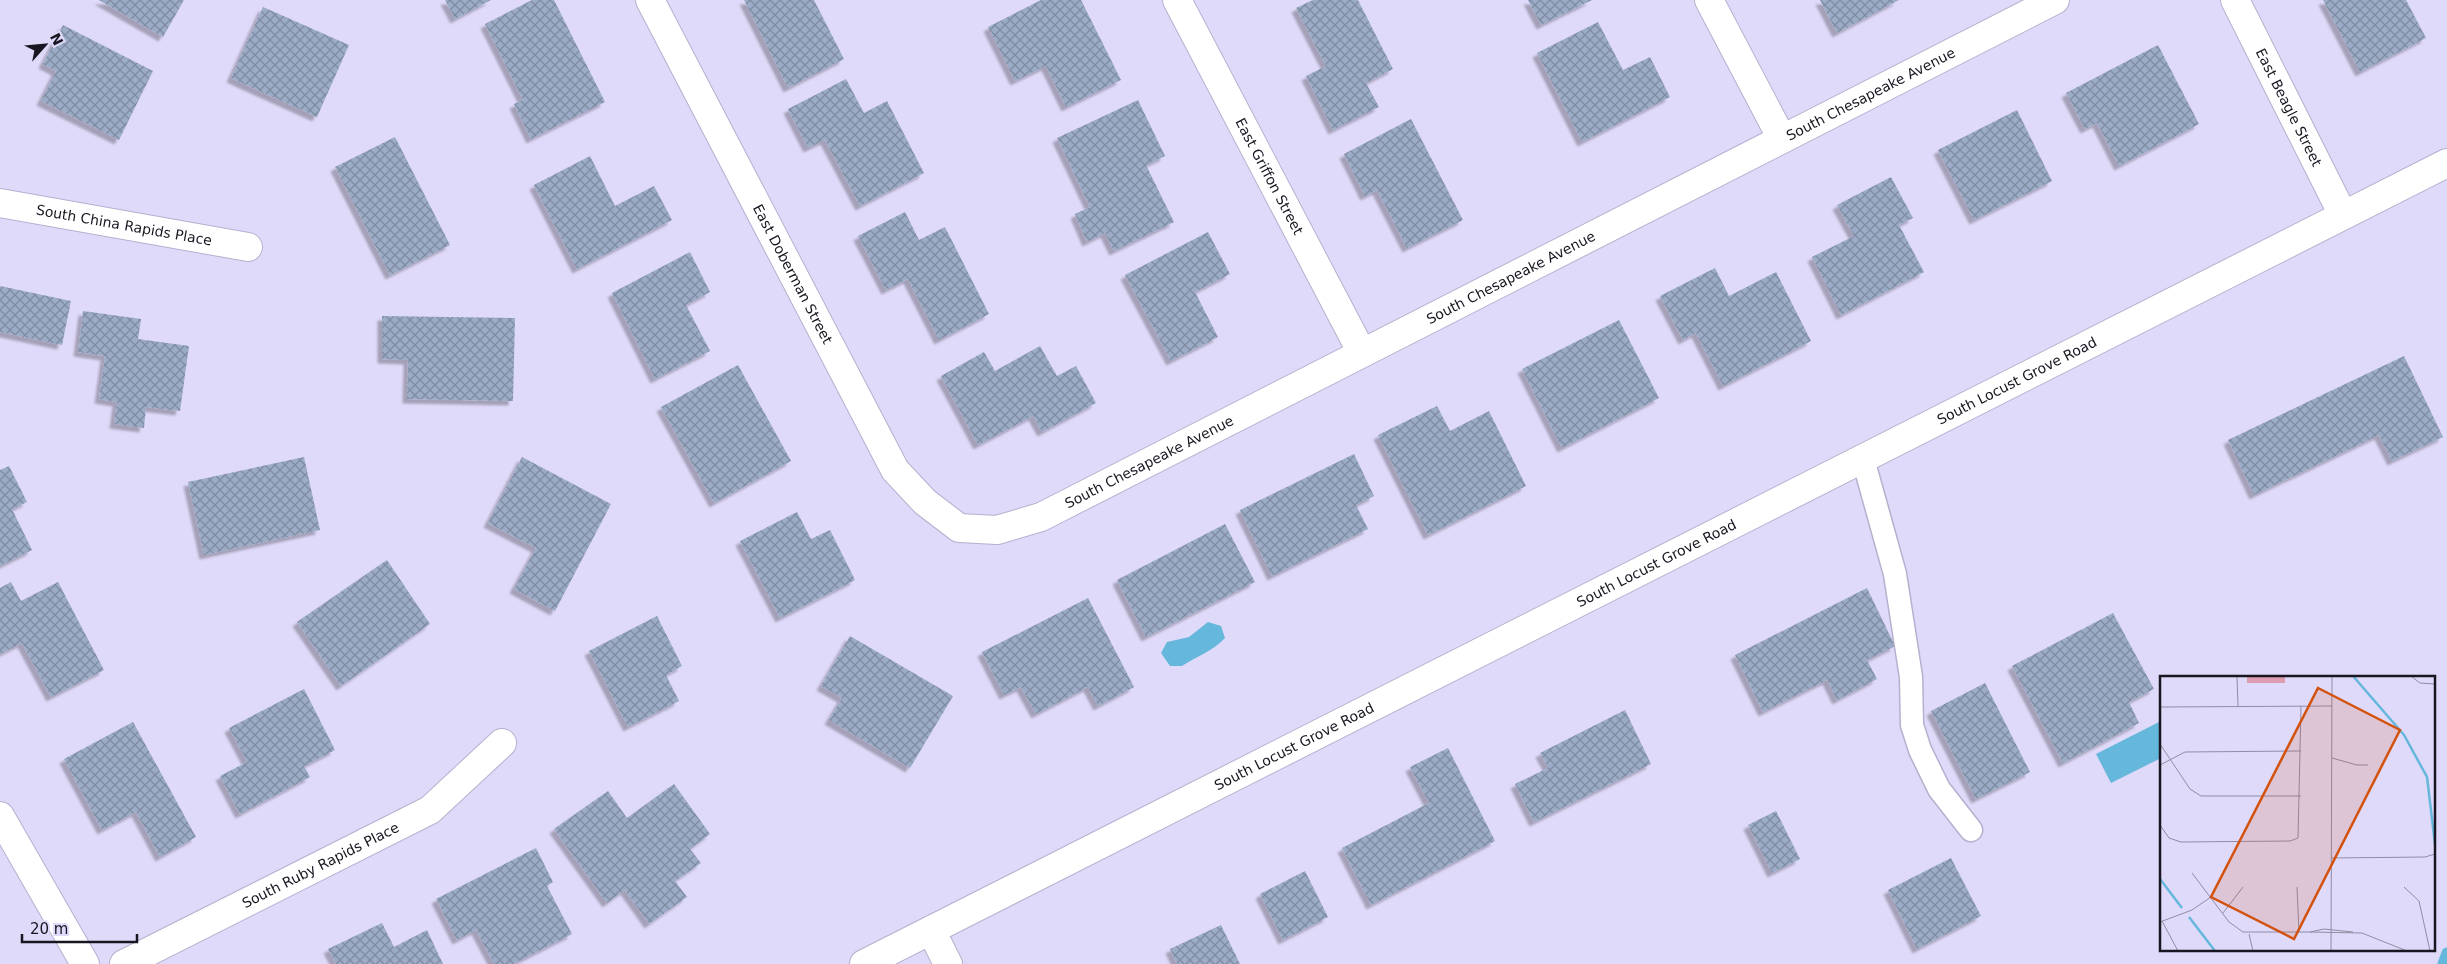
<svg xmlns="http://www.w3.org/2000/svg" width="2447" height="964" font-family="'DejaVu Sans',sans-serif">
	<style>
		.water { fill: #66b7dc }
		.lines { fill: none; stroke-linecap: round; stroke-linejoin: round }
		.stream { stroke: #66b7dc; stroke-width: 11 }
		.building { fill: url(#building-cross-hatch); filter: url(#shadow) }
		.lane-casing { stroke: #b5b0ce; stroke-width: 25 }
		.street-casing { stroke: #b5b0ce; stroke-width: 30 }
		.secondary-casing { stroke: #b5b0ce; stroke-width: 30 }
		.lane { stroke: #fff; stroke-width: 22 }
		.street { stroke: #fff; stroke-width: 28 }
		.secondary { stroke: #fff; stroke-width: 28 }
		.labels { text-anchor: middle; stroke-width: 4; stroke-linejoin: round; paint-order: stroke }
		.street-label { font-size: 14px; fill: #191622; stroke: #e0dafa }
		.inset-river { fill: none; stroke: #66b7dc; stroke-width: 2.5 }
		.inset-road { fill: none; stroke: #908ca4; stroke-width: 1 }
		.view { fill: #d3520e; fill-opacity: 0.15; stroke: #d3520e; stroke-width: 2.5 }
		.inset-edge { fill: none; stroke: #191622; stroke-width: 2.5 }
	</style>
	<defs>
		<pattern id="building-cross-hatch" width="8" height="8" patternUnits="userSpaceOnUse" patternTransform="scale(1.25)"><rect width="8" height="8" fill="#9cacc7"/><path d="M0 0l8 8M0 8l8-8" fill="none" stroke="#7e8ba1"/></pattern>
		<filter id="shadow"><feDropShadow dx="-4.5" dy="4.5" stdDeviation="1" flood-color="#0004"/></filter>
	</defs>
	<rect width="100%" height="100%" fill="#e0dafa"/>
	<path class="water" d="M1208,622L1221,626L1225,638C1213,651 1197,656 1182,666H1170L1161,653L1167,642L1189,637Z
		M2161,721V758L2111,783L2096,754Z"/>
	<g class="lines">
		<path class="stream" d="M2443,964L2447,953"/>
	</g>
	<path class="building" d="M99,0H184L163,37Z
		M445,0H491L455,19Z
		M532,0H554L605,102L531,139L514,104L523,100L485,24Z
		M744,0H814L844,59L788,88Z
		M1041,0H1081L1121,80L1066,107L1046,66L1015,81L988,27Z
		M1313,0H1358L1393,69L1366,83L1379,107L1333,130L1306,76L1326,66L1296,8Z
		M1528,0H1592L1541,25Z
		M1820,0H1899L1837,33Z
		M2323,0H2406L2426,38L2360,72Z
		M263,7L349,45L317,117L231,78Z
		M1598,22L1623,70L1650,57L1670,97L1582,142L1537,53Z
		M63,25L153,71L119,140L41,101L56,71L43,64Z
		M2158,45L2199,124L2119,166L2097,123L2085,129L2066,93Z
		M846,79L864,113L887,101L924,173L860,206L825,140L808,148L788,109Z
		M1138,100L1165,156L1146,165L1174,222L1114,251L1105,233L1087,242L1075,214L1090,207L1057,138Z
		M2017,110L2052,181L1974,220L1938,150Z
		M1411,119L1463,220L1407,248L1377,190L1365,196L1344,154Z
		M395,137L450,245L390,275L335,167Z
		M590,156L615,206L654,186L672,220L577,269L534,185Z
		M1891,177L1913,218L1899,225L1924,272L1841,315L1812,257L1854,236L1837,205Z
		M905,212L919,240L945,227L989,314L939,340L908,279L886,290L858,236Z
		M1208,232L1230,274L1195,292L1218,337L1171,361L1125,275Z
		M690,252L710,292L686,305L710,351L655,379L612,293Z
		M1715,268L1729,296L1776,272L1811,341L1723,386L1696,333L1683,340L1660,296Z
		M0,286L71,301L62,345L0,332Z
		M83,311L141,319L138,339L189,346L180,411L146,407L144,428L114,424L117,402L99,399L105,356L78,352Z
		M382,316L515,318L513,401L407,399L408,360L382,359Z
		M1619,320L1659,398L1562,448L1522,369Z
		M1040,346L1057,376L1076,366L1096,403L1042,432L1033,416L978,445L941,376L984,352L995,371Z
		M2404,356L2443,437L2392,461L2379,435L2254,495L2228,440Z
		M738,365L791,461L714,503L661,407Z
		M1437,406L1450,431L1489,411L1526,486L1428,535L1378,435Z
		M1354,454L1374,496L1356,505L1368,529L1272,576L1240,510Z
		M304,457L320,530L204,555L188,482Z
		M522,457L611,504L555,611L514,589L536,548L488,523Z
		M9,466L27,502L12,509L32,550L0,566V470Z
		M797,512L811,539L830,530L855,580L780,618L740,541Z
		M1225,524L1255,582L1146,637L1117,580Z
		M387,560L430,624L341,686L297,622Z
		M11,582L21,601L58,582L104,670L51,697L22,643L0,654V588Z
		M1867,588L1895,646L1867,660L1877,679L1837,700L1827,680L1763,712L1735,655Z
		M1088,598L1134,687L1098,706L1088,687L1036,714L1021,687L1004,695L982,652Z
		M2113,613L2154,689L2129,702L2139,723L2063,763L2012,666Z
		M657,616L682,666L666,675L679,701L628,727L589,651Z
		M850,636L953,696L910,768L829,720L842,698L821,686Z
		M1985,683L2030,772L1976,799L1931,711Z
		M304,689L335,750L304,766L310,777L240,814L220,776L247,762L229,728Z
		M1625,710L1651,764L1534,822L1515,784L1548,768L1540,753Z
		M133,722L196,837L160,857L136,812L102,830L64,759Z
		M1448,748L1495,841L1371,905L1342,848L1429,803L1410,767Z
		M674,784L710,834L690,849L701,863L675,881L687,897L649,924L625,890L607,903L554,829L608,791L627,818Z
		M1776,811L1800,859L1772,873L1748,825Z
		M536,848L553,882L547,886L572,934L513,964H494L476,930L457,940L436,899Z
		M1951,858L1981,916L1917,949L1888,890Z
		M1305,871L1328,917L1283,940L1260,894Z
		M382,923L394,947L427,930L443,964H336L328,949Z
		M1221,925L1240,964H1177L1170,949Z"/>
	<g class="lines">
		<g class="lane-casing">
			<path id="lane" d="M1863,459L1895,574L1911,677L1912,725L1920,750L1939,789L1971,830"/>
		</g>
		<g class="street-casing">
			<g id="street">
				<path id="s1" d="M650,0L895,470L925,502L959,528L997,530L1041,517L2055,0"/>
				<path id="s2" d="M1177,0L1362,353"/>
				<path d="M1709,0L1782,139"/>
				<path id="s3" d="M2235,0L2343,215"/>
				<path id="s4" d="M0,203L248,247"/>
				<path d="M0,816L85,964"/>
				<path d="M931,930L948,964"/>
				<path id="s5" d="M124,964L430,810L502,743"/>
			</g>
		</g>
		<g class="secondary-casing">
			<g id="secondary">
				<path id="s6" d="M864,964L2447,163"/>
			</g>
		</g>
		<use href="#lane" class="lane"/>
		<use href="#street" class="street"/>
		<use href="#secondary" class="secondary"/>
	</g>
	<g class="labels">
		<g class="street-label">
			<text dy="5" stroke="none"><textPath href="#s1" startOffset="1632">South Chesapeake Avenue</textPath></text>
			<text dy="5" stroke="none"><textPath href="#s3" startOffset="120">East Beagle Street</textPath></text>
			<text dy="5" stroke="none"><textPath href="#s2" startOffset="199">East Griffon Street</textPath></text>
			<text dy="5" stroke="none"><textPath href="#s4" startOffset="126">South China Rapids Place</textPath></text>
			<text dy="5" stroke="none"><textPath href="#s1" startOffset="309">East Doberman Street</textPath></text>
			<text dy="5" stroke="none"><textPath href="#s1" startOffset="1228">South Chesapeake Avenue</textPath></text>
			<text dy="5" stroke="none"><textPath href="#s6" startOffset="1292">South Locust Grove Road</textPath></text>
			<text dy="5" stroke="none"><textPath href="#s1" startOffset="822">South Chesapeake Avenue</textPath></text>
			<text dy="5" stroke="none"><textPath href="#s6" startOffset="888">South Locust Grove Road</textPath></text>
			<text dy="5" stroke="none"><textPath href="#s6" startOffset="482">South Locust Grove Road</textPath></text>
			<text dy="5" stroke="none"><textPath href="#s5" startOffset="220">South Ruby Rapids Place</textPath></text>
		</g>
	</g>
	<g transform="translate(2160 676)">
		<rect width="275" height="275" fill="#e0dafa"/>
		<path d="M87,0H125V7H87Z" fill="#dc9cb1"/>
		<path class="inset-river" d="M193,0L244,59L267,101L275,168M0,203L22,232M29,241L55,275"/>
		<path class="inset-road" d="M77,0L78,30M251,0L260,7L275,8M0,31L172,30M0,68L30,113L41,120H141M172,82L197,89H208M0,89L25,76L141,75M0,149L9,162L21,166L130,165L138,162L141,30M171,182L265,181L275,178M32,197L69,246L83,256H150M137,211L139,256M244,211L259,225L270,275M63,237L83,211M2,245L18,275M0,246L32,234L51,221M193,256L164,253L150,256L202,257L247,275M89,258L93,275M171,275L172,0"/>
		<path class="view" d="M158,12L240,54L134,263L51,221Z"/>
		<rect width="275" height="275" class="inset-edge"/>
	</g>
	<g transform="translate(45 45) rotate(63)" stroke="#e0dafa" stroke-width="4" paint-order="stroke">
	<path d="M0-4L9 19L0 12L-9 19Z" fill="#191622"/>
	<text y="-8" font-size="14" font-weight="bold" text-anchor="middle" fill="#191622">N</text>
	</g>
	<path d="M22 934v8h115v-8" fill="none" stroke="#191622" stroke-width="2.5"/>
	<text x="30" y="934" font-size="15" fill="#191622" stroke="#e0dafa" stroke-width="4" paint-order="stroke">20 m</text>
</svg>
